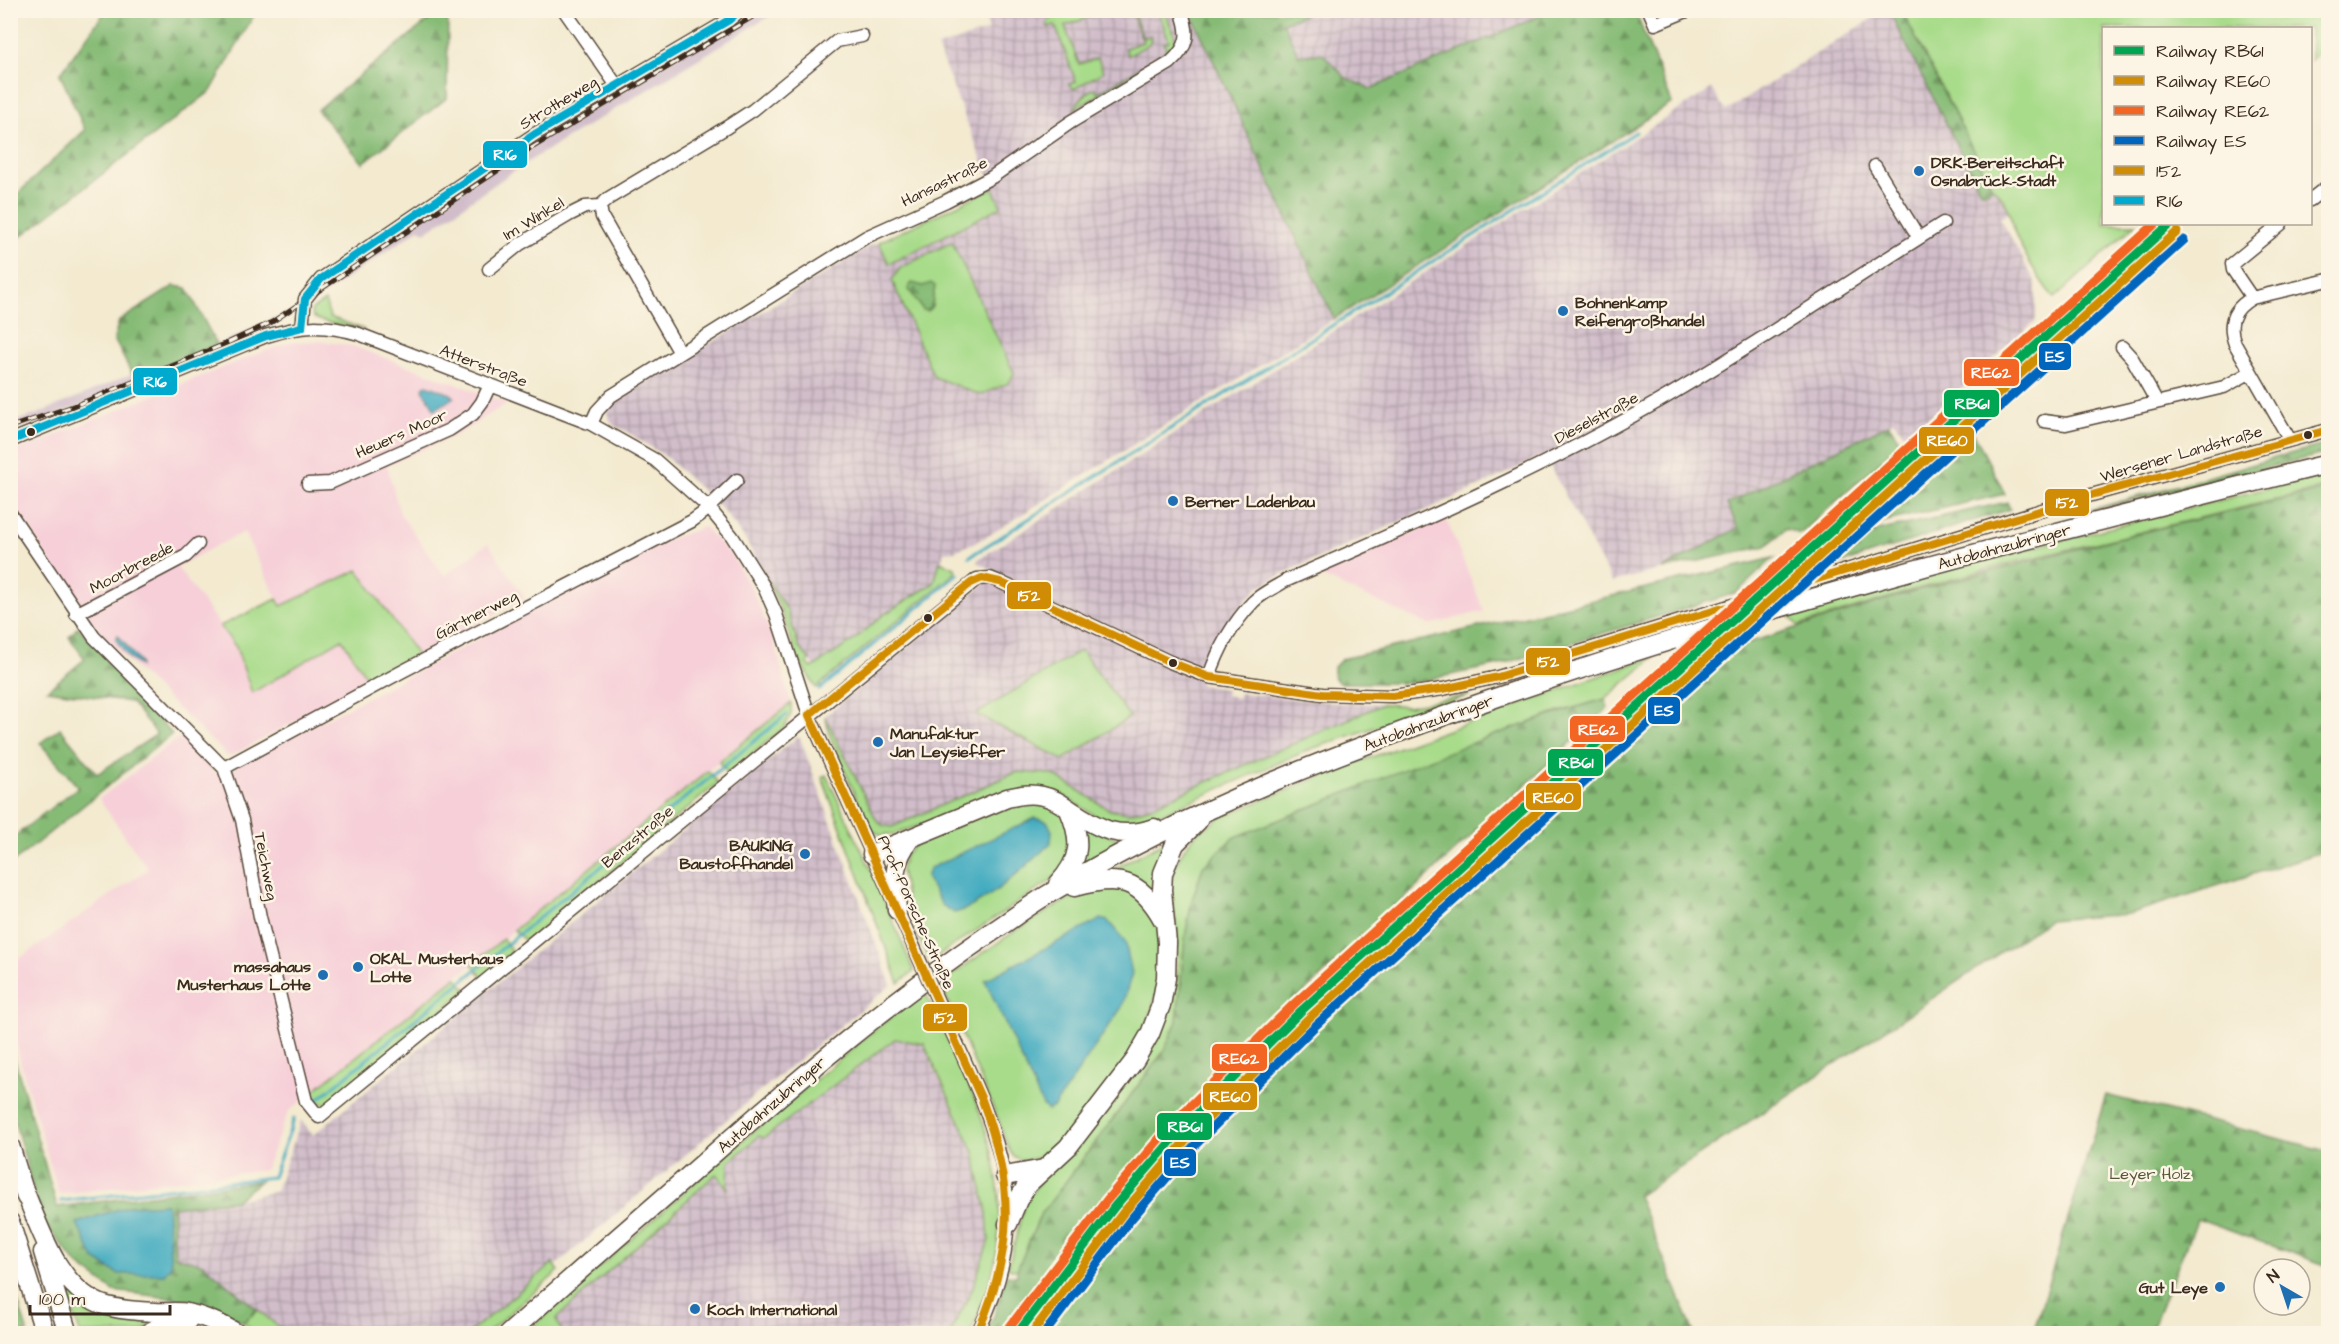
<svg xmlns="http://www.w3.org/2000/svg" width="2339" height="1344" font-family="'Architects Daughter',sans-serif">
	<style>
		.built { fill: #f6cfd8 }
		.industrial { fill: url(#industrial-grid) }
		.railway { fill: #d1bdca }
		.green { fill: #a8db8a; stroke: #728254; stroke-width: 1.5 }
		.forest { fill: url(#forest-firs); stroke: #60724a; stroke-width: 1.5 }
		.water { fill: #41aac0; stroke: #3e6a6f; stroke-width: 1.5 }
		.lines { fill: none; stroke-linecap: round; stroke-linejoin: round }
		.stream { stroke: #41aac0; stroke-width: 3 }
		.minor-casing { stroke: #574739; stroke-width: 15 }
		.highway-casing { stroke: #574739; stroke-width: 21 }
		.minor { stroke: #fff; stroke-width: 12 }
		.highway { stroke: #fff; stroke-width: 18 }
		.rail-casing { stroke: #3b2a1e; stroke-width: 5 }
		.rail { stroke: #fcf5e5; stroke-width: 3; stroke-dasharray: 9; stroke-linecap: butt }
		.minor-bridge-casing { stroke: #574739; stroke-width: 15; stroke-linecap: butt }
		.minor-bridge { stroke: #fff; stroke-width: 12 }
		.bus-1-casing { stroke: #fcf5e5; stroke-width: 12 }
		.bus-2-casing { stroke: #fcf5e5; stroke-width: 12 }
		.bus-1 { stroke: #d18c06; stroke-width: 8 }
		.bus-2 { stroke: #00a9ce; stroke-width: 8 }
		.rail-1-casing { stroke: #fcf5e5; stroke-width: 14 }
		.rail-2-casing { stroke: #fcf5e5; stroke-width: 14 }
		.rail-3-casing { stroke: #fcf5e5; stroke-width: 14 }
		.rail-4-casing { stroke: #fcf5e5; stroke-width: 14 }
		.rail-1 { stroke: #00a651; stroke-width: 9 }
		.rail-2 { stroke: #d18d06; stroke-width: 9 }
		.rail-3 { stroke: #f26522; stroke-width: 9 }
		.rail-4 { stroke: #0065bd; stroke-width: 9 }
		.poi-dot { fill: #1f6fb2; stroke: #fcf5e5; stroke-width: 2 }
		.bus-dot { fill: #3b2a1e; stroke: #fcf5e5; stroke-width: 2 }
		.labels { text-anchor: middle; stroke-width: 5; stroke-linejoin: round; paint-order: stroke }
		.street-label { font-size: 16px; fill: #3b2a1e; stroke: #fcf5e5 }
		.poi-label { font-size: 16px; font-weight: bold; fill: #3b2a1e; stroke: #fcf5e5; text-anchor: start }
		.park-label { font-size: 16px; fill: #565639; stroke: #fcf5e5 }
		.line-badge { stroke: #fcf5e5; stroke-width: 2 }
		.badge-label { font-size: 16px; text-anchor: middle; font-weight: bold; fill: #fff }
	</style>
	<defs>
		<pattern id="industrial-grid" width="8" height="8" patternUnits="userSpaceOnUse" patternTransform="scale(1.5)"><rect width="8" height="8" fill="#d1bdca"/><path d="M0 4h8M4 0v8" fill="none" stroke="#ab9aa3"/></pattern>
		<pattern id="forest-firs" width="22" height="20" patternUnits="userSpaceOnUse" patternTransform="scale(1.5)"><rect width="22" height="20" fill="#86bb76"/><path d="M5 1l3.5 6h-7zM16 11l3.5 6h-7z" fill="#6f9860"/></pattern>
	</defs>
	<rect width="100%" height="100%" fill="#fcf5e5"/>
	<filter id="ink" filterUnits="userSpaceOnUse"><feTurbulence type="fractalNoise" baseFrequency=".0167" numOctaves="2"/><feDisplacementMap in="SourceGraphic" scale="12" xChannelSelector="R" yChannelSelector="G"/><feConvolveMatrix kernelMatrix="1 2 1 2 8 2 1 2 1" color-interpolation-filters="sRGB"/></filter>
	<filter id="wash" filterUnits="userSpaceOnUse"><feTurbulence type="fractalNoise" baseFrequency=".008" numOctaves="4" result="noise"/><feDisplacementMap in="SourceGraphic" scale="24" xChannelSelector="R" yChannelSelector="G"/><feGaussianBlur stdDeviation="1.35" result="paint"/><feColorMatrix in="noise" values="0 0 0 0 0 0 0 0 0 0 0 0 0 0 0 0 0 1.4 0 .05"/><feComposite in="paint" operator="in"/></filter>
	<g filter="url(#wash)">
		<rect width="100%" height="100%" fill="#f3ead0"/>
		<path class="built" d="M319,341L353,346L508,403L458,434L387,465L400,514L445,576L488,543L525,598L417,655L358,570L281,606L244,532L208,550L177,567L236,647L252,692L343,639L363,672L365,675L368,674L372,680L229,757L110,644L75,600L11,499V453L256,354L291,342Z
			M1446,519L1484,611L1429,625L1318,575Z
			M704,527L732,556L752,589L774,642L791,703L514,930L288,1112L265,1170L59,1194L21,1065L11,1019L10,965L148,869L99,799L182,735L199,751L217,775L221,774L586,583L672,538Z"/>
		<path class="industrial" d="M1312,10L1551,11L1370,89L1346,78L1322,53L1299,57L1283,23Z
			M983,11H1190L1334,319L986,537L955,551L944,552L934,583L883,615L853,641L815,666L799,647L787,610L744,538L724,511L666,457L626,431L613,425L608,416V411L612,403L870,246L936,216L993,188L937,47L989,30Z
			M1884,11H1889L1981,192H1988L1992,187L2003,197L2010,210L2000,218L2036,283V320L1907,438L1894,421L1727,503L1739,527L1663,569L1612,582L1544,455L1482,485L1284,573L1259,587L1226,622L1205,657L1198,679L1201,685L1226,689L1225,695L1238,698L1240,693L1338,703L1383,704L1148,808L1129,813L1110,810L1090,799L892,827L882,825L876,819L825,716L983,585L995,571L977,562L979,559L1711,89L1726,111Z
			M796,738H800L891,985L759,1092L555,1266L553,1264L469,1333H286L203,1264L175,1256L173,1207L236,1200L276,1191L301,1121L313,1135Z
			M912,1010L932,1064L974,1152L987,1213L989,1240L972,1290L950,1333L540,1334L759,1136Z"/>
		<path class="railway" d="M756,11H778L524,164L426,232L419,229L312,302H310L320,285L539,138Z
			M275,317L280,321L227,346L49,418L11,430V422L35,415L132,374L140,375L217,345Z"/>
		<path class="green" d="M1073,11H1091L1093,16L1065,26L1079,64L1098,58L1103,72L1074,89L1069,84L1076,82L1055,25L1048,27L1047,24L1050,19Z
			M1131,11H1133L1143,38L1150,36L1151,39L1149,44L1128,56L1125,48L1143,42Z
			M1158,11H1163C1171,27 1182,38 1168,53L1074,110C1079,99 1085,94 1095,88L1098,93L1159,56L1167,48L1163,43L1169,41Z
			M1902,11H2328V43L2311,60L2310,28H2104V224H2136L2055,298C2043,287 2021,249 2015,233C2009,212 2009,202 1992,187Z
			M993,188L1001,207L889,264L879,242Z
			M952,242L1014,373L1009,383L980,395L934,377L892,280L900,268Z
			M325,301L330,317L365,330C351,327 324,324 313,317L311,310Z
			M2328,473V487L2008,564L1913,590L1798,626L1788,614L1911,578Z
			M940,561L955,568L956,572L816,688L797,657L782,612L761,569L787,610L799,647L810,660L807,663L812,668L853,641L883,615L934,583Z
			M358,570L417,655L372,680L368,674L365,675L363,672L342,639L252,693L236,647L220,626L277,599L281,606Z
			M1081,650L1130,717L1063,760L976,714Z
			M1655,656L1605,699L1559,712L1491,737L1233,838L1203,867L1192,900L1185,937L1177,1021L1164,1051L1040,1216L1017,1270L1008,1268L1025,1202L1169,1008L1177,976L1178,939L1171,889L1172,873L1184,849L1196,834L1223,816L1344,767Z
			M1470,695L1311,749L1138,824L1111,826L1064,796L940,819L893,834L881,835L873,831L867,823L829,733L825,716L876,819L882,825L892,827L1017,772L1052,774L1110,810L1129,813L1148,808L1383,704L1408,706Z
			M791,703V714L784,728L728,774L719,762Z
			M708,771L718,783L526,942L514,930Z
			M826,775L874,876L914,971L899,983L822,777Z
			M1043,802L1065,815L1073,840L1063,870L1046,884L930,961L911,922L901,870L905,855L918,842L1009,804Z
			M1081,824L1126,842L1075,870Z
			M1175,836L1154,893L1104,874Z
			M1127,888C1135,896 1154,913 1157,923C1167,952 1157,999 1146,1027C1136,1051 1065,1146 1043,1156C1036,1160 1028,1160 1021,1160L1013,1156L1009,1150L998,1119L940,983L1018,929L1081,891Z
			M503,939L511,950V954L483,978L472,964Z
			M456,977L467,990L329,1104L318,1103L312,1092Z
			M925,992C983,1112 1034,1202 970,1333H950L972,1290L989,1240L987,1213L974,1152L924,1044L895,1039L764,1138L759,1136L729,1162L728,1189L716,1174L556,1319L563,1333L524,1334L734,1148L883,1023Z
			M553,1263L559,1271L487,1333H469Z
			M66,1290C104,1320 110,1320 158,1321L139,1333H80Z
			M258,1310L284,1331L286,1333H256L243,1322Z"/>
		<path class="forest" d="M103,11L251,10L254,15L211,91L11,244V200L85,130L60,74L104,13Z
			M440,11H448L447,98L363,163L317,110Z
			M1190,11H1312L1283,23L1299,56L1322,53L1346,78L1370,89L1551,11H1635L1672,103L1334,319Z
			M1889,11H1902L1992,187L1988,192H1981Z
			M912,283L923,286L931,283L935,286L932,306L928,311L923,310L908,288Z
			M174,286L187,288L217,345L140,375L132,374L114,339L119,321Z
			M1967,420L2005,494L1848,530Z
			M1889,424L1901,443L1800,534L1786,529L1766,546L1663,569L1738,528L1727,504Z
			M2328,444V453L2076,514L2296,452Z
			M2328,489V850L2129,914L2049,920L1638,1196L1694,1333H1024L1107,1223L1223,1093L1332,991L1700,658L1914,591L2126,536Z
			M2007,502L2010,509L1796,578L1837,540Z
			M1774,558L1736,593L1499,665L1411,683H1339L1334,677V667L1342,659Z
			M78,627L172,734L11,864V839L78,787L40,743L60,728L97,774L157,734L131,702L47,690L85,659L69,637Z
			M1605,699L1608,708L1253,1040L1194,1100L1138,1162L1004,1333H985L994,1316L1007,1275L1017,1276V1270L1040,1216L1164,1051L1177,1021L1185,937L1192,900L1203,867L1233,838C1356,790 1478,735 1605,699Z
			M10,1043L57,1207L260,1181L236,1200L173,1207L175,1256L203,1264L258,1310L243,1322L202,1302L114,1291L76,1263L42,1220L11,1109Z
			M2106,1095L2328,1151V1266L2197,1219L2150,1333H2033Z
			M11,1281L28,1333H11Z"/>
		<path class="water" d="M427,385L451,394L454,397L435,410L423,389L424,386Z
			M118,635L140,663V666L130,659L116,640Z
			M1035,818L1047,821L1052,831L1051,843C1028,864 984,907 954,913L942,905L926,877L930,868Z
			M1101,919L1108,921L1125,941L1132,973L1122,1007L1054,1107L1048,1110L1043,1106L985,980Z
			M167,1204L171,1266L164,1274H118L94,1259L77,1223L128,1206Z"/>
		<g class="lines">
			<path class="stream" d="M969,557L1636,132
				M819,690L958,574
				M316,1101L786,715
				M61,1201L273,1177L294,1119"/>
		</g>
	</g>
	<g filter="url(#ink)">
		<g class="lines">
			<g class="minor-casing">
				<path id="minor" d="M564,10L617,86
					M1649,10L1655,24L1689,10
					M1875,166L1919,238
					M2310,200L2328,186
					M600,206L609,198L727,127L753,110L837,41L862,36
					M600,206L602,217L680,353
					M489,269L520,244L569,215L585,207L600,206
					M2252,298L2233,270L2232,264L2281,224
					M302,327L305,299L321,279L535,134L729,20L741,10
					M2122,347L2132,358L2157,402
					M2044,421L2066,424L2224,387L2251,372
					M591,424L597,411L611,396L837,255L866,237L946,201L992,177L1071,122L1170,63C1189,46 1190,34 1181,10
					M2290,440L2235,344C2227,323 2233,309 2252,298L2328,280
					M10,441L266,336C301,325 324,324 359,334L591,424L655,460L709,508L732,536L764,587L776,614L809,715L909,936
					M308,484L330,483L449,430L473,414L482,402L490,385
					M10,513L94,637L224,768L242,820L260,917L306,1101L319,1117L977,579L990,578L1000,582L1170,662L1209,677L1322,694L1393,696L1443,689L1498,677L2088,496L2328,430
					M76,614L186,556L198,544
					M1209,677C1218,650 1233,623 1253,602C1262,593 1274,588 1285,581C1414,525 1544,468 1666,397C1760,342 1850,281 1943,223
					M224,768L403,671L692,521L703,513L737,480
					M944,1015C996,1129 1039,1210 977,1334"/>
			</g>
			<g class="highway-casing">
				<path id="highway" d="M872,854L1007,798C1020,795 1030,793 1043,796C1054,798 1063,805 1072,811C1101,830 1120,840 1154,828
					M1058,884C1081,859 1082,841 1069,810
					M1074,887C1118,875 1140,878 1163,920
					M897,910C895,879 891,865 910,839
					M10,1146L26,1197
					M1005,1176L1044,1169
					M22,1185C40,1226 55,1285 101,1304C118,1310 137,1311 155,1312C165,1313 177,1311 187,1313C203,1316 224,1325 238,1334
					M10,1222L45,1334
					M1008,1224L1018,1200L1027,1185L1068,1147L1135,1060L1150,1034L1161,1005L1166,978L1167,943L1162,890L1163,873L1175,844L1198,821
					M43,1252L68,1334
					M146,1334L165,1324L187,1322
					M508,1334C575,1274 643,1216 710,1157C800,1077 892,1000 992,932C1012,919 1031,904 1052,892C1190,809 1343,751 1495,698C1768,603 2048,533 2328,464"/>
			</g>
			<use href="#minor" class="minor"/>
			<use href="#highway" class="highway"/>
			<g class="rail-casing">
				<path id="rail" d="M10,427L79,404L225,344L272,322L533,147L764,10"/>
			</g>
			<use href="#rail" class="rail"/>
			<g class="minor-bridge-casing">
				<path id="minor-bridge" d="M909,936L944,1015"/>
			</g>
			<use href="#minor-bridge" class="minor-bridge"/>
			<g class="bus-1-casing">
				<path id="bus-1" d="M809,715L971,583L982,578L1000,582L1170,662L1209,677L1322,694L1393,696L1443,689L1498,677L2088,496L2328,430
					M809,715L982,1100C1014,1187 1015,1248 977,1334"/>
			</g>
			<g class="bus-2-casing">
				<path id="bus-2" d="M302,327L305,299L321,279L535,134L729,20L740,10
					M10,441L266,336L302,327"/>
			</g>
			<use href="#bus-1" class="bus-1"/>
			<use href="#bus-2" class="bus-2"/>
			<g class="rail-1-casing">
				<path id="rail-1" d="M1017,1334L1115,1206L1179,1132L1301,1011L2170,224"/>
			</g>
			<g class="rail-2-casing">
				<path id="rail-2" d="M1031,1334L1123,1213L1187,1139L1308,1019L2177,232"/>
			</g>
			<g class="rail-3-casing">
				<path id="rail-3" d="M1009,1328L1107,1200L1171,1125L1294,1004L2155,224"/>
			</g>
			<g class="rail-4-casing">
				<path id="rail-4" d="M1044,1334L1131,1219L1194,1146L1315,1026L2184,240"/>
			</g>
			<use href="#rail-1" class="rail-1"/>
			<use href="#rail-2" class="rail-2"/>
			<use href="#rail-3" class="rail-3"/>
			<use href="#rail-4" class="rail-4"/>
		</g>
	</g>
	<g class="poi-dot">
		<circle cx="1919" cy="171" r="6"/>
		<circle cx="1563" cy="311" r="6"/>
		<circle cx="1173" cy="501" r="6"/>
		<circle cx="878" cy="742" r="6"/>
		<circle cx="805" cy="854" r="6"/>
		<circle cx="358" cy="967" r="6"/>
		<circle cx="323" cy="975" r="6"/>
		<circle cx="2220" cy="1287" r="6"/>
		<circle cx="695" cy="1309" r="6"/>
	</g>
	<g class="bus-dot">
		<circle cx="31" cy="432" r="5"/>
		<circle cx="2308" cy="435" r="5"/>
		<circle cx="928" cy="618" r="5"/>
		<circle cx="1173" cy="663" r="5"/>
	</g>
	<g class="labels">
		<g class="street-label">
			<text transform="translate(558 102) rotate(-31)" y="6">Strotheweg</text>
			<text transform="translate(944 181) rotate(-26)" y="6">Hansastraße</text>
			<text transform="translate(533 218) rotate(-31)" y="6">Im Winkel</text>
			<text transform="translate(484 365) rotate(21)" y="6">Atterstraße</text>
			<text transform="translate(1596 417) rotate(-28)" y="6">Dieselstraße</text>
			<text transform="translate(401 433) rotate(-24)" y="6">Heuers Moor</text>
			<text transform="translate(2181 453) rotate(-16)" y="6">Wersener Landstraße</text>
			<text transform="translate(2004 546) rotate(-15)" y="6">Autobahnzubringer</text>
			<text transform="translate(131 567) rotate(-28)" y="6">Moorbreede</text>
			<text transform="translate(476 614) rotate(-27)" y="6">Gärtnerweg</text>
			<text transform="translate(1428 722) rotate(-20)" y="6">Autobahnzubringer</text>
			<text transform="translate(637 836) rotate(-40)" y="6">Benzstraße</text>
			<text transform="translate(267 866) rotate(79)" y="6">Teichweg</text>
			<text transform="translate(917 912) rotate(66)" y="6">Prof.-Porsche-Straße</text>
			<text transform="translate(771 1104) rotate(-41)" y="6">Autobahnzubringer</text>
		</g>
		<g class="poi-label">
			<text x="1931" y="168">DRK-Bereitschaft<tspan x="1931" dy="18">Osnabrück-Stadt</tspan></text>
			<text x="1575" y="308">Bohnenkamp<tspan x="1575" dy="18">Reifengroßhandel</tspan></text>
			<text x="1185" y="507">Berner Ladenbau</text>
			<text x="890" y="739">Manufaktur<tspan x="890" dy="18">Jan Leysieffer</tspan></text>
			<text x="793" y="851" text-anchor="end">BAUKING<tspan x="793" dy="18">Baustoffhandel</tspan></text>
			<text x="370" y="964">OKAL Musterhaus<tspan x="370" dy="18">Lotte</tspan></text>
			<text x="311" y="972" text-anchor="end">massahaus<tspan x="311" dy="18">Musterhaus Lotte</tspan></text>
			<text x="2208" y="1293" text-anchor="end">Gut Leye</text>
			<text x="707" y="1315">Koch International</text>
		</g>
		<g class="park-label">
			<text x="2150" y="1179">Leyer Holz</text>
		</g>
	</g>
	<g class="line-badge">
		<rect x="482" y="140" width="46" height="29" rx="6" fill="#00a9ce"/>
		<rect x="2038" y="342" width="34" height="29" rx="6" fill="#0065bd"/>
		<rect x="1963" y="358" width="57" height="29" rx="6" fill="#f26522"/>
		<rect x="132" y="367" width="46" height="29" rx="6" fill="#00a9ce"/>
		<rect x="1943" y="389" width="57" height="29" rx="6" fill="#00a651"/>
		<rect x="1918" y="426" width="57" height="29" rx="6" fill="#d18d06"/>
		<rect x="2044" y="488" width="46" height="29" rx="6" fill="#d18c06"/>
		<rect x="1006" y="581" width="46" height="29" rx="6" fill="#d18c06"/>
		<rect x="1525" y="647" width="46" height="29" rx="6" fill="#d18c06"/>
		<rect x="1647" y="696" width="34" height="29" rx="6" fill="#0065bd"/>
		<rect x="1569" y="715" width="57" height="28" rx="6" fill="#f26522"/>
		<rect x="1547" y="748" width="57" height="29" rx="6" fill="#00a651"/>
		<rect x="1525" y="782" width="57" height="29" rx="6" fill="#d18d06"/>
		<rect x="922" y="1003" width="46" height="29" rx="6" fill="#d18c06"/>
		<rect x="1211" y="1043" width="57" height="29" rx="6" fill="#f26522"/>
		<rect x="1202" y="1082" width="56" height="29" rx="6" fill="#d18d06"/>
		<rect x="1156" y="1112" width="57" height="29" rx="6" fill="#00a651"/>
		<rect x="1163" y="1148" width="34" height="29" rx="6" fill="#0065bd"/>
	</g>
	<g class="badge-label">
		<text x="505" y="160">R16</text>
		<text x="2055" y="362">ES</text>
		<text x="1991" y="378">RE62</text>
		<text x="155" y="387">R16</text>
		<text x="1972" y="409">RB61</text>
		<text x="1947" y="446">RE60</text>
		<text x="2067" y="508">152</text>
		<text x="1029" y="601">152</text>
		<text x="1548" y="667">152</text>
		<text x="1664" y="716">ES</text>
		<text x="1598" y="735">RE62</text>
		<text x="1576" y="768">RB61</text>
		<text x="1553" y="803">RE60</text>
		<text x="945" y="1023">152</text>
		<text x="1239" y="1064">RE62</text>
		<text x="1230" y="1102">RE60</text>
		<text x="1185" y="1132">RB61</text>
		<text x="1180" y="1168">ES</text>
	</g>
	<rect width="2339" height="1344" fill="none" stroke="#fcf5e5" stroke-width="36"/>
	<rect x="2102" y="27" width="210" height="198" fill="#fcf5e5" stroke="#afa495" stroke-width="1.5"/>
	<rect x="2114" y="46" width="30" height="9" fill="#00a651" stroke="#afa495" stroke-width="1.5"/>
	<text x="2156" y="57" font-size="18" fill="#3b2a1e">Railway RB61</text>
	<rect x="2114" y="76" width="30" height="9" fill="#d18d06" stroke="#afa495" stroke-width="1.5"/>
	<text x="2156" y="87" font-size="18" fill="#3b2a1e">Railway RE60</text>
	<rect x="2114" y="106" width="30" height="9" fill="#f26522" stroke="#afa495" stroke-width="1.5"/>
	<text x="2156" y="117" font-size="18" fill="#3b2a1e">Railway RE62</text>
	<rect x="2114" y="136" width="30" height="9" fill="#0065bd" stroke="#afa495" stroke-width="1.5"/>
	<text x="2156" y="147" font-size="18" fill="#3b2a1e">Railway ES</text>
	<rect x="2114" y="166" width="30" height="9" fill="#d18c06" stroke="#afa495" stroke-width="1.5"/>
	<text x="2156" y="177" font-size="18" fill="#3b2a1e">152</text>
	<rect x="2114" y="196" width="30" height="9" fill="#00a9ce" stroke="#afa495" stroke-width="1.5"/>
	<text x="2156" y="207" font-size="18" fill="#3b2a1e">R16</text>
	<g transform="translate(2282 1287) rotate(321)"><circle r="28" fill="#fcf5e5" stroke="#afa495" stroke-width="1.5"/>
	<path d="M0-4.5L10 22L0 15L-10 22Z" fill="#1f6fb2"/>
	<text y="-9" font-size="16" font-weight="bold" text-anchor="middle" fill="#3b2a1e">N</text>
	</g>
	<path d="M30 1305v9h140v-9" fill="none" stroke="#3b2a1e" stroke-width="3"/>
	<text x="39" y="1305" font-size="18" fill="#3b2a1e" stroke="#fcf5e5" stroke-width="4.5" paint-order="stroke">100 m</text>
</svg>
